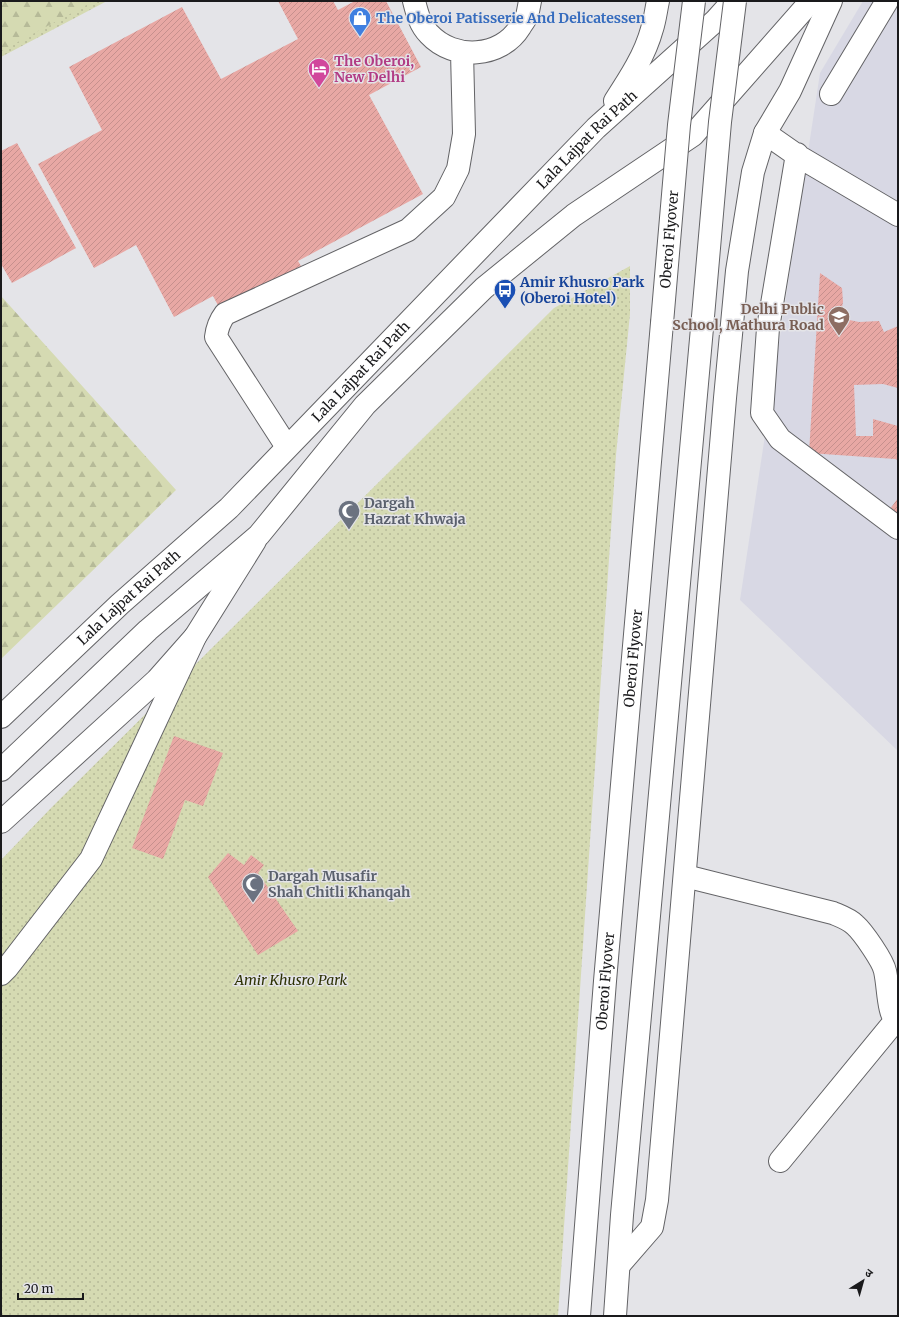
<svg xmlns="http://www.w3.org/2000/svg" width="899" height="1317" font-family="Merriweather,'Noto Sans Devanagari',serif">
	<style>
		.built { fill: #d8d8e4 }
		.grass { fill: url(#grass-dots) }
		.forest { fill: url(#forest-firs) }
		.building { fill: url(#building-hatch) }
		.lines { fill: none; stroke-linecap: round; stroke-linejoin: round }
		.minor-casing { stroke: #636366; stroke-width: 24 }
		.major-casing { stroke: #636366; stroke-width: 24 }
		.minor { stroke: #fff; stroke-width: 22 }
		.major { stroke: #fff; stroke-width: 22 }
		.major-bridge-casing { stroke: #636366; stroke-width: 24; stroke-linecap: butt }
		.major-bridge { stroke: #fff; stroke-width: 22 }
		.labels { text-anchor: middle; stroke-width: 3; stroke-linejoin: round; paint-order: stroke }
		.shop-label { font-size: 14px; font-weight: bold; fill: #366cbe; stroke: #e4e4e8; text-anchor: start }
		.hotel-label { font-size: 14px; font-weight: bold; fill: #b23c85; stroke: #e4e4e8; text-anchor: start }
		.street-label { font-size: 14px; fill: #1a1a1c; stroke: #e4e4e8 }
		.transit-label { font-size: 14px; font-weight: bold; fill: #164399; stroke: #e4e4e8; text-anchor: start }
		.education-label { font-size: 14px; font-weight: bold; fill: #785e54; stroke: #e4e4e8; text-anchor: end }
		.worship-label { font-size: 14px; font-weight: bold; fill: #5b616d; stroke: #e4e4e8; text-anchor: start }
		.park-label { font-size: 14px; font-style: italic; fill: #2e3204; stroke: #e4e4e8 }
	</style>
	<defs>
		<pattern id="grass-dots" width="8" height="8" patternUnits="userSpaceOnUse"><rect width="8" height="8" fill="#d5dab2"/><path d="M2 2h.1M6 6h.1" fill="none" stroke="#b6ba98" stroke-width="1.8" stroke-linecap="round"/></pattern>
		<pattern id="forest-firs" width="22" height="20" patternUnits="userSpaceOnUse"><rect width="22" height="20" fill="#d5dab2"/><path d="M5 1l3.5 6h-7zM16 11l3.5 6h-7z" fill="#b6ba98"/></pattern>
		<pattern id="building-hatch" width="6" height="6" patternUnits="userSpaceOnUse"><rect width="6" height="6" fill="#e8a8a4"/><path d="M-1 1l2-2M0 6l6-6M5 7l2-2" fill="none" stroke="#c6908d"/></pattern>
	</defs>
	<rect width="100%" height="100%" fill="#e4e4e8"/>
	<path class="built" d="M863,1H898V751L740,600L820,73Z"/>
	<path class="grass" d="M1,1H107L1,57Z
		M630,266V314L616,455L558,1316H1V860L51,808L554,308Z"/>
	<path class="forest" d="M1,1H94L1,51Z
		M1,296L176,490L1,659Z"/>
	<path class="building" d="M278,1H333L338,10L355,1H386L421,67L369,95L423,194L298,261L301,266L220,309L213,296L174,317L136,245L94,268L38,164L102,130L69,67L182,7L221,79L298,39Z
		M17,143L76,248L12,283L1,264V151Z
		M820,273L842,288L843,302L840,318L859,322L879,321L884,332L898,326V388L883,384L854,385L856,436H873V419L898,426V460L895,459L809,453Z
		M898,498V515L890,509Z
		M174,736L223,753L203,806L185,800L163,859L132,848Z
		M228,853L244,865L251,855L264,865L258,873L298,931L258,955L208,877Z"/>
	<g class="lines">
		<g class="minor-casing">
			<path id="minor" d="M414,1C417,13 420,25 429,34C454,61 501,58 520,27C522,23 525,20 527,16C528,12 529,6 530,1
				M831,94L887,1
				M765,133L798,156L898,215
				M797,154L768,328L762,413L780,439L898,528
				M287,447L216,337C217,328 219,322 225,314L408,230L444,197L458,169L464,134L462,52
				M685,876L833,913C840,916 849,919 855,925C863,932 883,961 885,971C889,989 887,1011 898,1025
				M1,974L7,968L91,859L195,637L255,541
				M780,1161L895,1021"/>
		</g>
		<g class="major-casing">
			<g id="major">
				<path d="M615,101C630,78 645,55 652,29C655,20 656,10 658,1"/>
				<path id="s1" d="M1,717L120,604L229,508L596,128L715,21L733,1"/>
				<path d="M1,770L148,630L259,535L365,405L484,288L574,215L693,135L811,1"/>
				<path d="M1,822L157,680L195,637"/>
				<path d="M619,1265L652,1227L657,1200L725,398L737,271L753,172L765,133L790,91L831,1"/>
				<path id="s2" d="M579,1316L605,981L662,323"/>
				<path d="M615,1316L622,1215L702,328"/>
			</g>
		</g>
		<use href="#minor" class="minor"/>
		<use href="#major" class="major"/>
		<g class="major-bridge-casing">
			<g id="major-bridge">
				<path id="s3" d="M662,323L679,125L694,1"/>
				<path d="M702,328L720,122L735,1"/>
			</g>
		</g>
		<use href="#major-bridge" class="major-bridge"/>
	</g>
	<defs>
		<g id="shop-pin" transform="scale(1.15)"><path d="M0 17L-7.5 6A9.5 9.5 0 1 1 7.5 6Z" fill="#3f7fe0" stroke="#e4e4e8"/><path d="M-5-2.5h2.3a2.7 3.5 0 0 1 5.4 0H5L5.5 6h-11ZM-1.5-2.5h3a1.5 2.3 0 0 0-3 0Z" fill="#fff"/></g>
		<g id="hotel-pin" transform="scale(1.15)"><path d="M0 17L-7.5 6A9.5 9.5 0 1 1 7.5 6Z" fill="#d1479c" stroke="#e4e4e8"/><path d="M-6-4.5h1.5V1H6V5H4.5V3h-9V5H-6ZM-4 0a1.8 1.8 0 1 1 3.6 0ZM.5 0V-2.5h3Q6-2.5 6 0Z" fill="#fff"/></g>
		<g id="bus-pin" transform="scale(1.15)"><path d="M0 17L-7.5 6A9.5 9.5 0 1 1 7.5 6Z" fill="#1a4fb4" stroke="#e4e4e8"/><path d="M-5-6H5V4H4V6H2V4H-2V6H-4V4H-5ZM-3.5-4V0h7V-4ZM-3.5 1.2v1.5H-2V1.2ZM2 1.2v1.5H3.5V1.2Z" fill="#fff"/></g>
		<g id="school-pin" transform="scale(1.15)"><path d="M0 17L-7.5 6A9.5 9.5 0 1 1 7.5 6Z" fill="#8d6e63" stroke="#e4e4e8"/><path d="M0-5L7-2L0 1L-7-2ZM-4 1L0 2.5L4 1V4Q0 6-4 4Z" fill="#fff"/></g>
		<g id="mosque-pin" transform="scale(1.15)"><path d="M0 17L-7.5 6A9.5 9.5 0 1 1 7.5 6Z" fill="#6b7280" stroke="#e4e4e8"/><path d="M3.5-4.9A6 6 0 1 0 3.5 4.9A5 5 0 1 1 3.5-4.9Z" fill="#fff"/></g>
	</defs>
	<g fill-rule="evenodd">
		<use href="#shop-pin" x="360" y="18"/>
		<use href="#hotel-pin" x="319" y="69"/>
		<use href="#bus-pin" x="505" y="290"/>
		<use href="#school-pin" x="839" y="317"/>
		<use href="#mosque-pin" x="349" y="511"/>
		<use href="#mosque-pin" x="253" y="884"/>
	</g>
	<g class="labels">
		<g class="shop-label">
			<text x="376" y="23">The Oberoi Patisserie And Delicatessen</text>
		</g>
		<g class="hotel-label">
			<text x="334" y="66">The Oberoi,<tspan x="334" dy="16">New Delhi</tspan></text>
		</g>
		<g class="street-label">
			<text dy="5" stroke="none"><textPath href="#s1" startOffset="823">Lala Lajpat Rai Path</textPath></text>
			<text dy="5" stroke="none"><textPath href="#s3" startOffset="84">Oberoi Flyover</textPath></text>
			<text dy="5" stroke="none"><textPath href="#s1" startOffset="499">Lala Lajpat Rai Path</textPath></text>
			<text dy="5" stroke="none"><textPath href="#s1" startOffset="175">Lala Lajpat Rai Path</textPath></text>
			<text dy="5" stroke="none"><textPath href="#s2" startOffset="660">Oberoi Flyover</textPath></text>
			<text dy="5" stroke="none"><textPath href="#s2" startOffset="336">Oberoi Flyover</textPath></text>
		</g>
		<g class="transit-label">
			<text x="520" y="287">Amir Khusro Park<tspan x="520" dy="16">(Oberoi Hotel)</tspan></text>
		</g>
		<g class="education-label">
			<text x="824" y="314">Delhi Public<tspan x="824" dy="16">School, Mathura Road</tspan></text>
		</g>
		<g class="worship-label">
			<text x="364" y="508">Dargah<tspan x="364" dy="16">Hazrat Khwaja</tspan></text>
			<text x="268" y="881">Dargah Musafir<tspan x="268" dy="16">Shah Chitli Khanqah</tspan></text>
		</g>
		<g class="park-label">
			<text x="291" y="985">Amir Khusro Park</text>
		</g>
	</g>
	<rect width="899" height="1317" fill="none" stroke="#1a1a1c" stroke-width="4"/>
	<g transform="translate(863 1281) rotate(37)" stroke="#e4e4e8" stroke-width="3" paint-order="stroke">
	<path d="M0-3L7 15L0 10L-7 15Z" fill="#1a1a1c"/>
	<text y="-6" font-size="11" font-weight="bold" text-anchor="middle" fill="#1a1a1c">उ</text>
	</g>
	<path d="M18 1293v6h65v-6" fill="none" stroke="#1a1a1c" stroke-width="2"/>
	<text x="24" y="1293" font-size="12" fill="#1a1a1c" stroke="#e4e4e8" stroke-width="3" paint-order="stroke">20 m</text>
</svg>
